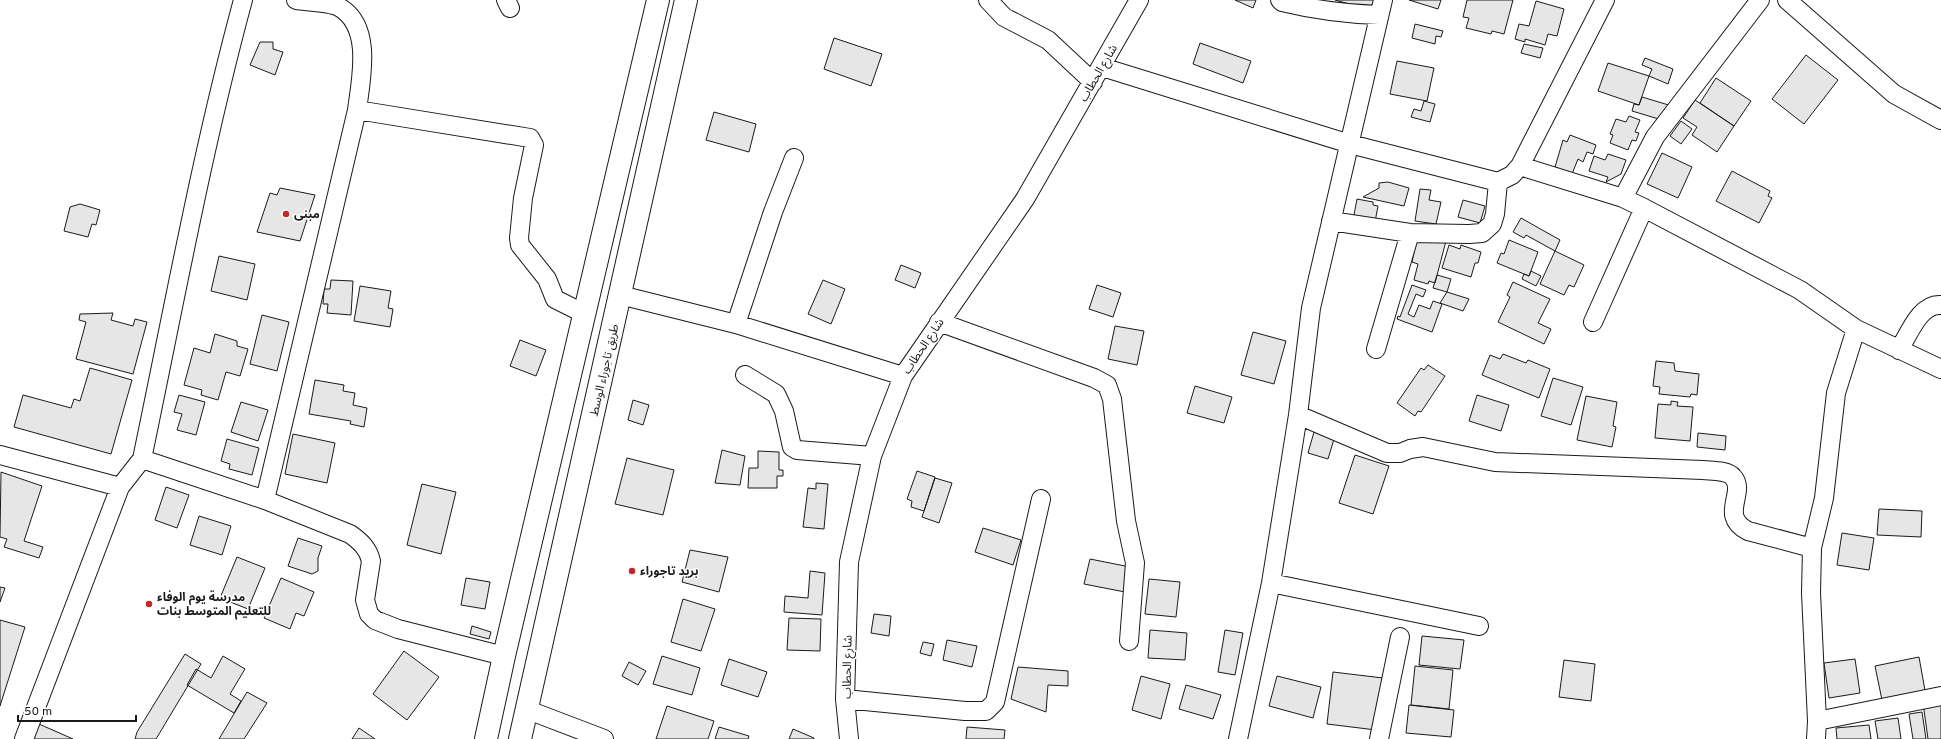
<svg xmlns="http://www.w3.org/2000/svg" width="1941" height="739" font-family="Overpass,'Noto Sans Arabic',sans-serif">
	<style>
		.building { fill: #e6e6e6; stroke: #1a1a1a }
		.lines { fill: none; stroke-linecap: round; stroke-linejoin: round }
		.minor-casing { stroke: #1a1a1a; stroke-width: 20 }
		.major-casing { stroke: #1a1a1a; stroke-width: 24 }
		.minor { stroke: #fff; stroke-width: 18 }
		.major { stroke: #fff; stroke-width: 22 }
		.poi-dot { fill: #c62828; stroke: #fff; stroke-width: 1.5 }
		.labels { text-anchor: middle; stroke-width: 3; stroke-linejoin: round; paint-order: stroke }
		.street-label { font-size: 12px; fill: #1a1a1a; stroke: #fff }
		.poi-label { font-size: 12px; font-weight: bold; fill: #1a1a1a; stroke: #fff; text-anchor: start }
	</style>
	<rect width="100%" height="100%" fill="#fff"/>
	<path class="building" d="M1235,0H1256L1253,8Z
		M1335,0H1374L1371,10Z
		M1409,0H1441L1438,9Z
		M1467,0H1513L1504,34L1492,31L1491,34L1466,28L1469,18L1463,17Z
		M1536,1L1564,9L1557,36L1548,34L1545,45L1525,39V42L1515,39L1519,24L1529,26Z
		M1415,24L1443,31L1441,37L1436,36L1435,44L1412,38Z
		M834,38L882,54L871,86L824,69Z
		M260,42H273V49L283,52L275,75L250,65Z
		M1200,43L1251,61L1243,83L1193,64Z
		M1524,44L1543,48L1540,58L1521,53Z
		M1806,55L1838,80L1804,124L1772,99Z
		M1645,58L1673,69L1668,84L1649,76L1652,69L1642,65Z
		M1397,61L1434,68L1427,101L1390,94Z
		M1608,63L1649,76L1639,105L1598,91Z
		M1716,78L1751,101L1734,126L1700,103Z
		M1642,97L1672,106L1662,120L1632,111L1634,104L1639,105Z
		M1695,100L1734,126L1717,152L1692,135L1697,127L1683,118Z
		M1424,101L1435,104L1430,122L1411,117L1414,109L1421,111Z
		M714,112L756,124L749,152L706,140Z
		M1629,116L1640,120L1635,132L1639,133L1636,141L1632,140L1628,150L1610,143L1613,135L1610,134L1616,119L1626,122Z
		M1681,121L1692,129L1681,144L1670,136Z
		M1570,135L1596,145L1593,154L1587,152L1583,162L1578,159L1572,174L1555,167L1563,140L1567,142Z
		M1662,153L1692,167L1678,198L1647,184Z
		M1608,154L1626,160L1621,174L1606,182L1608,177L1589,171L1594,156L1605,160Z
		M1732,171L1770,191L1768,196L1772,198L1759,223L1716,201Z
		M1388,182L1409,188L1404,206L1363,197L1379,188V183Z
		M280,188L315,195L300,241L257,232L270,193L277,195Z
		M1420,189L1431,190L1429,200L1441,202L1436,224L1415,221Z
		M1357,199L1373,202V205L1378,206L1375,222L1353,220Z
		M1463,200L1485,206L1480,223L1458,217Z
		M80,204L100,210L96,225L92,224L88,237L64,231L70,207Z
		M1521,218L1560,240L1555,251L1526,235L1524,238L1513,232Z
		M1417,238L1446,241L1435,283L1429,281L1428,284L1414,280L1418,264L1412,262Z
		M1509,240L1538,252L1529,276L1497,263L1501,253L1504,254Z
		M1449,245L1460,249L1461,245L1481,252L1478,263H1475L1471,277L1442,268Z
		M1555,251L1584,265L1574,287L1569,285L1564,295L1540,284Z
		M219,256L255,264L247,300L211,291Z
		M901,265L921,273L915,288L895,280Z
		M1531,271L1541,276L1536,286L1522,279L1524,274L1529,276Z
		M1437,275L1451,279L1447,292L1433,288Z
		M331,280L353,281L351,315L327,313L328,304H323L324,289H330Z
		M823,280L845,289L831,324L808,314Z
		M1513,282L1550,299L1538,323L1551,329L1544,344L1498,322L1510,297L1507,295Z
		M1097,285L1121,293L1113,317L1089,309Z
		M1412,285L1426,290L1423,297L1416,294L1408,314L1414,317L1419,305L1430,309L1433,301L1442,304L1432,332L1397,319L1398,316L1400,317Z
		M360,286L391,291L388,308L393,309L390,327L354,321Z
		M1447,292L1469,299L1463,311L1440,303Z
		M113,313L111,320L133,326L135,319L147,322L133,374L76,359L86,322L79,320L80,314Z
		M262,315L289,322L277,371L250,364Z
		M1115,326L1144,331L1137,365L1108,359Z
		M1253,332L1286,341L1274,384L1241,375Z
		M215,334L237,341V346L248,349L240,376L226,372L218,400L201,395L202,390L184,385L194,348L210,353Z
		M520,340L546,350L536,376L510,366Z
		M1503,354L1526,363L1528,360L1550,369L1539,398L1482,375L1490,355L1500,359Z
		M1656,361L1674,363L1675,371L1699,374L1697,395L1691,394L1690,397L1659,394L1660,387L1653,386Z
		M1428,365L1445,376L1421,412L1418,411L1415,416L1397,403L1421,368L1424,370Z
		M90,368L132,380L111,454L14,427L23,395L71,408L74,399L80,401Z
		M1553,378L1583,387L1571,425L1541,416Z
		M315,380L344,385L343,391L355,393L353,405L367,408L364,427L350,424L351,421L309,414Z
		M1195,386L1232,397L1224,423L1187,413Z
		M179,395L205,402L196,435L177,430L182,414L174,412Z
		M1477,395L1509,405L1501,431L1469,421Z
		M1586,396L1617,402L1613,426L1616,427L1612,447L1577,440Z
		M633,400L649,405L643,425L628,420Z
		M1671,401L1678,402L1677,406L1693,407L1690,441L1655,438L1658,404L1671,405Z
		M241,402L268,410L258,441L231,432Z
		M1314,432L1334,439L1328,459L1308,453Z
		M1698,433L1726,436L1725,450L1697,447Z
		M293,434L335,443L327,483L285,474Z
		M227,439L259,448L252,475L229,469L230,464L221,461Z
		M722,450L745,456L740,485L715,483Z
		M758,451L779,452V470H783V476H777V488H748L749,468H758Z
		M1355,455L1389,466L1373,514L1339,503Z
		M627,458L674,470L663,515L615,504Z
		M917,471L935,477L924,511L911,507L912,501L907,499Z
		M1,472L42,486L24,541L43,547L39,558L4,547L7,539L0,537Z
		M935,478L952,483L939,523L922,517Z
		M816,483L828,484L824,529L803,527L808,488L816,489Z
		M422,484L456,492L441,554L407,545Z
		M166,487L189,495L177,528L155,520Z
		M1879,509L1922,511L1921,537L1877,535Z
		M199,516L231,526L222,555L190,545Z
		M983,528L1021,540L1013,565L975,552Z
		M1842,533L1874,538L1869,570L1837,565Z
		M298,538L322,546L318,558V571L312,574L288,566Z
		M690,550L728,557L719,592L682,582Z
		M237,557L265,568L248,609L220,598Z
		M1090,559L1130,567L1125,592L1084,584Z
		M810,571L825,573L822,615L784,612L785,596L808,598Z
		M281,578L314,592L304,616L296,613L290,629L264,618Z
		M466,578L490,582L485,609L461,605Z
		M1149,579L1180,582L1176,617L1145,614Z
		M0,587L5,588L0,602Z
		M683,599L715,609L701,651L671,642Z
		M874,614L891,616L889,636L871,633Z
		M789,618L821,619L820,651L787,650Z
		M0,620L25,627L0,706Z
		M472,626L491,632L489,639L470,634Z
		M1150,630L1187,633L1185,660L1148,658Z
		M1225,630L1243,633L1235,675L1218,672Z
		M1422,636L1464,640L1460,669L1419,665Z
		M947,640L977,646L972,667L943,660Z
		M923,642L934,644L931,656L920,653Z
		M404,651L439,677L407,720L373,694Z
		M185,654L201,664L156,739H135L137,732Z
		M223,656L245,669L230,694L241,701L234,713L187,685L196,669L211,678Z
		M662,656L700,668L692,695L653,684Z
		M1919,657L1926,696L1883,705L1875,666Z
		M729,659L767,672L758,697L721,685Z
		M1855,659L1860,693L1829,698L1824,663Z
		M1564,660L1595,664L1591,701L1559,697Z
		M629,662L646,671L638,685L622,676Z
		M1415,666L1453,670L1449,709L1411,705Z
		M1018,667L1068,671V686L1048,685L1046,712L1011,699Z
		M1333,672L1383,678L1376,730L1327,724Z
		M1141,676L1170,684L1161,719L1132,710Z
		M1277,676L1321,687L1313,718L1269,706Z
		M1186,685L1221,695L1213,719L1179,709Z
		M247,692L267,703L244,739H219Z
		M1941,700V739H1928L1923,703Z
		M1409,705L1454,710L1451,737L1406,733Z
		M667,706L714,721L708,739H656Z
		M1922,712L1926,739H1913L1909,714Z
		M1898,718L1901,739H1878L1875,721Z
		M39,724L73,739H33Z
		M1869,725L1871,739H1837L1836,728Z
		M719,727L749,736L748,739H715Z
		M967,727L1005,730L1004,739H966Z
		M359,728L375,739H352Z
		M793,729L814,738V739H789Z"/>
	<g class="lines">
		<g class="minor-casing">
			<path id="minor" d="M506,0L510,8
				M988,0L1004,17L1048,40L1093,82
				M1280,0L1282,2C1315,10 1346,14 1379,15
				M1787,0L1894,94L1941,120
				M1102,67L1350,144L1498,182L1512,175L1520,166L1605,0
				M357,110L530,138L534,145L523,198L519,238L520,245L547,279L555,299L585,314
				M1520,166L1623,198L1644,208L1800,290L1856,329L1941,369
				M1623,198L1655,137L1760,0
				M1331,221L1410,233L1469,234L1482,233L1492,224L1495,214L1498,182
				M620,295L736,324L903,376
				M939,322L1094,378L1107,385L1112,399L1126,521L1135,563L1129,641
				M1593,322L1644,208
				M736,324L773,212L794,158
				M1376,349L1410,233
				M1899,350C1909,334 1920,303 1941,305
				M745,375L776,394L784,411L792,447L797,450L872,456
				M1298,415L1387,453H1400L1410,449L1423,447L1495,462L1703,470C1711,471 1727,470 1733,477C1747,492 1718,516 1748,531L1812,548
				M0,455L120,487
				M142,459L265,500L350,534C360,541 368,548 371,561L365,600L369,614L375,620L398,629L504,656
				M265,500L357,110C361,79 373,26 339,7C329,2 307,2 296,0
				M1271,583L1479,626
				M845,699L965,711H986L995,702L1041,499
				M528,710L604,739
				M1817,721L1941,696
				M24,739L120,487L142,459C174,306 202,151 243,0
				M849,739L845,699L849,562L872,456L903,376L1025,199L1139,0
				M1238,739L1271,583L1298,415L1311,308L1383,0
				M1379,739L1400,637
				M1816,739L1817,721L1811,593L1812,548L1824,498L1836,393L1856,329"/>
		</g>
		<g class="major-casing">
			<path id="major" d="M486,739L504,656L658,0
				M520,739L686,0"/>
		</g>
		<use href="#minor" class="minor"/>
		<use href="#major" class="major"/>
	</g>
	<g class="poi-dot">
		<circle cx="286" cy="214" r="4"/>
		<circle cx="632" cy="571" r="4"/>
		<circle cx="149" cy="604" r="4"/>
	</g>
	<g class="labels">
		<g class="street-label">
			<text transform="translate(1098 73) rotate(-60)" y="4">شارع الحطاب</text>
			<text transform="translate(923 346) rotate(-56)" y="4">شارع الحطاب</text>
			<text transform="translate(604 370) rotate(-77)" y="4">طريق تاجوراء الوسط</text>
			<text transform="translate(847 667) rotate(-89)" y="4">شارع الحطاب</text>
		</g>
		<g class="poi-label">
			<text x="294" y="218">مبنى</text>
			<text x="640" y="575">بريد تاجوراء</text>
			<text x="157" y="601">مدرسة يوم الوفاء<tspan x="157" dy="14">للتعليم المتوسط بنات</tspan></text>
		</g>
	</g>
	<path d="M18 715v6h118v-6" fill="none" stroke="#1a1a1a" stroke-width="2"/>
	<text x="24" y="715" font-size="12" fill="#1a1a1a" stroke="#ffffff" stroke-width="3" paint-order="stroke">50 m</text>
</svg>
